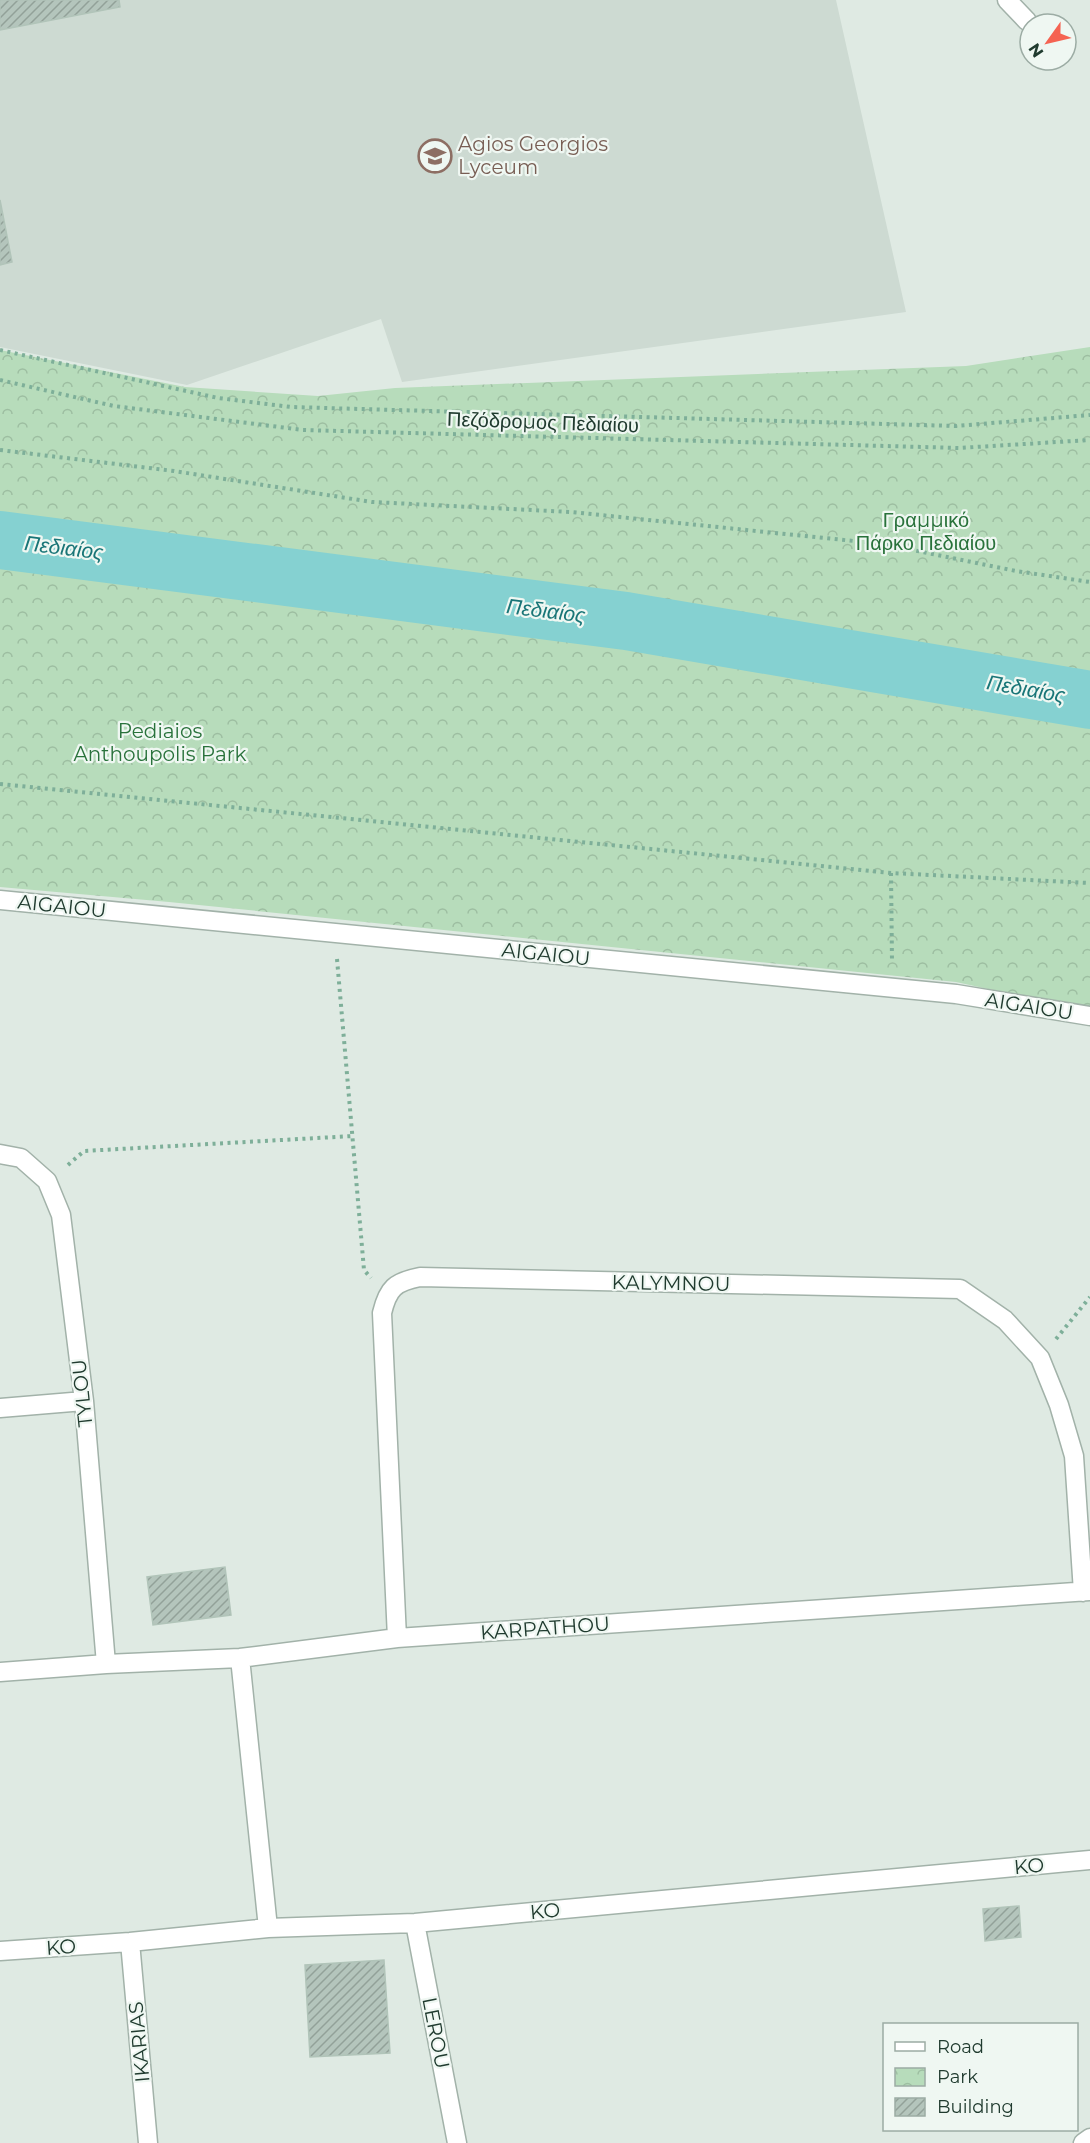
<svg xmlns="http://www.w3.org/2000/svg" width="1090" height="2143" font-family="Montserrat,sans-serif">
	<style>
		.built { fill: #cddad2 }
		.park { fill: url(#park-crowns) }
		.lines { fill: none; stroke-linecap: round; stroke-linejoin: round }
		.river { stroke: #85d1d1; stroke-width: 58 }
		.building { fill: url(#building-hatch); stroke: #b1c4b9; stroke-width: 1.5 }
		.minor-casing { stroke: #a2b2a9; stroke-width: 21 }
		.path { stroke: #7eaf99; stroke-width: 4; stroke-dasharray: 3 4.5; stroke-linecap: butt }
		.minor { stroke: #fff; stroke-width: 18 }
		.labels { text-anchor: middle; stroke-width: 4.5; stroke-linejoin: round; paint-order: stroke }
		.education-label { font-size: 20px; fill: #785e54; stroke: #eff7f2; text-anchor: start }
		.street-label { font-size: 20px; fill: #203b2f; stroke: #eff7f2 }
		.park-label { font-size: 20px; fill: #29723b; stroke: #eff7f2 }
		.water-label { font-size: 21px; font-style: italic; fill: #197577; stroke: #eff7f2 }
	</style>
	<defs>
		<pattern id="park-crowns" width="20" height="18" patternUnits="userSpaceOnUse" patternTransform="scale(1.5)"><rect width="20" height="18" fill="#b7dcbb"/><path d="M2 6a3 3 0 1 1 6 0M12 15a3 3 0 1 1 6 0" fill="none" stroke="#9dbea1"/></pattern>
		<pattern id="building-hatch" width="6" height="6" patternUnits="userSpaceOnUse" patternTransform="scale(1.5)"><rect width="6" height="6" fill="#b4c5bc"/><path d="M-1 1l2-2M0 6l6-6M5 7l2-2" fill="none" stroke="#92a199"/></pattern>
	</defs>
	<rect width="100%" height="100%" fill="#dfeae3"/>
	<path class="built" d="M0,0H836L906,312L402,382L381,319L187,385L0,347Z"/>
	<path class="park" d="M1090,347V1011L956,982L169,902L0,887V350L185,387L318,396L395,388L966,366Z"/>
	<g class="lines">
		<path class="river" d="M0,540L626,621L1090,700"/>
	</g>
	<path class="building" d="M0,0H119L120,7L0,30Z
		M0,200L12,262L0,265Z
		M225,1567L231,1615L153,1625L147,1577Z
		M1019,1906L1021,1937L985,1941L983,1909Z
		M384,1960L390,2053L310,2057L305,1965Z"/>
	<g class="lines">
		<g class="minor-casing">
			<path id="minor" d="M1007,0L1027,21
				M0,900L956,994L1090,1016
				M0,1154L21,1158L47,1181L61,1215L84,1401L106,1664
				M0,1408L84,1401
				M397,1638L382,1313C388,1288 395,1282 420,1277L960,1289L1005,1320L1040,1358L1059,1405L1074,1456L1083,1592
				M240,1658L268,1928
				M0,1672L106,1664L240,1658L397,1638L1090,1591
				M415,1923L457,2143
				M130,1942L148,2143
				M0,1951L130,1942L268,1928L415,1923L1090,1860
				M1083,2143L1090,2138"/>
		</g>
		<path class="path" d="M0,350L218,398L291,407L956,426L1090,415
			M0,380L114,406L303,430L959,448L1090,440
			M0,450L174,471L372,502L571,512L883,544L1016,571L1090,582
			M0,784L891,873L1090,883
			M891,873L892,962
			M337,959L364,1270L371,1278
			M68,1165L84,1151L353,1136
			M1056,1339L1090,1297"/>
		<use href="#minor" class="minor"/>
	</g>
	<defs>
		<g id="school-ring" transform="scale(1.725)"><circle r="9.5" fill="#eff7f2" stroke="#8d6e63" stroke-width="1.5"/><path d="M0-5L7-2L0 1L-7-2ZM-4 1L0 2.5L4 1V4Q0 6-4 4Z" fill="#8d6e63"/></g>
	</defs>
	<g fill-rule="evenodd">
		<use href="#school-ring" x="435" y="156"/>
	</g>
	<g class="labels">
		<g class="education-label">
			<text x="458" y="151">Agios Georgios<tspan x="458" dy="23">Lyceum</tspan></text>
		</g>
		<g class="street-label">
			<text transform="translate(543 422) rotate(2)" y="7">Πεζόδρομος Πεδιαίου</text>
			<text transform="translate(62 906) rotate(6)" y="7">AIGAIOU</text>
			<text transform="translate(546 954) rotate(6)" y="7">AIGAIOU</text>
			<text transform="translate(1029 1006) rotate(9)" y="7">AIGAIOU</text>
			<text transform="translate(671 1283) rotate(1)" y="7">KALYMNOU</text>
			<text transform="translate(82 1393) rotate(-96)" y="7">TYLOU</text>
			<text transform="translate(545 1628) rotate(-4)" y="7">KARPATHOU</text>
			<text transform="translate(1029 1866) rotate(-5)" y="7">KO</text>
			<text transform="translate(545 1911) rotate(-5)" y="7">KO</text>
			<text transform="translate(61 1947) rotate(-4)" y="7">KO</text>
			<text transform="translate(436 2033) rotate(79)" y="7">LEROU</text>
			<text transform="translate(139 2042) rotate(-95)" y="7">IKARIAS</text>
		</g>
		<g class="park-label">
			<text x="926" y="527">Γραμμικό<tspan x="926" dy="23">Πάρκο Πεδιαίου</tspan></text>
			<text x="160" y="738">Pediaios<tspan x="160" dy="23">Anthoupolis Park</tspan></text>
		</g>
		<g class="water-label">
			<text transform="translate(64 548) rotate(7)" y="7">Πεδιαίος</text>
			<text transform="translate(546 611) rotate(7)" y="7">Πεδιαίος</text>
			<text transform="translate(1026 689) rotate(10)" y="7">Πεδιαίος</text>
		</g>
	</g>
	<rect x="883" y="2023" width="195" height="108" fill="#eff7f2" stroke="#9caca4" stroke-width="1.5"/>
	<rect x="895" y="2042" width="30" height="9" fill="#ffffff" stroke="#9caca4" stroke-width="1.5"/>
	<text x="937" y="2053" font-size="18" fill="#203b2f">Road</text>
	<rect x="895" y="2068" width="30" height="18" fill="url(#park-crowns)" stroke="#9caca4" stroke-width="1.5"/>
	<text x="937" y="2083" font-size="18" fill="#203b2f">Park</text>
	<rect x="895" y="2098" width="30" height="18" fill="url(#building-hatch)" stroke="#9caca4" stroke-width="1.5"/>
	<text x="937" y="2113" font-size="18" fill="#203b2f">Building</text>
	<g transform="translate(1048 42) rotate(236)"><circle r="28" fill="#eff7f2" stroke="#9caca4" stroke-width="1.5"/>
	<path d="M0-4.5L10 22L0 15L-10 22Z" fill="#f56352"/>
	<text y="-9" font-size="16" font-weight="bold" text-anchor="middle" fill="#203b2f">N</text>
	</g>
</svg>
